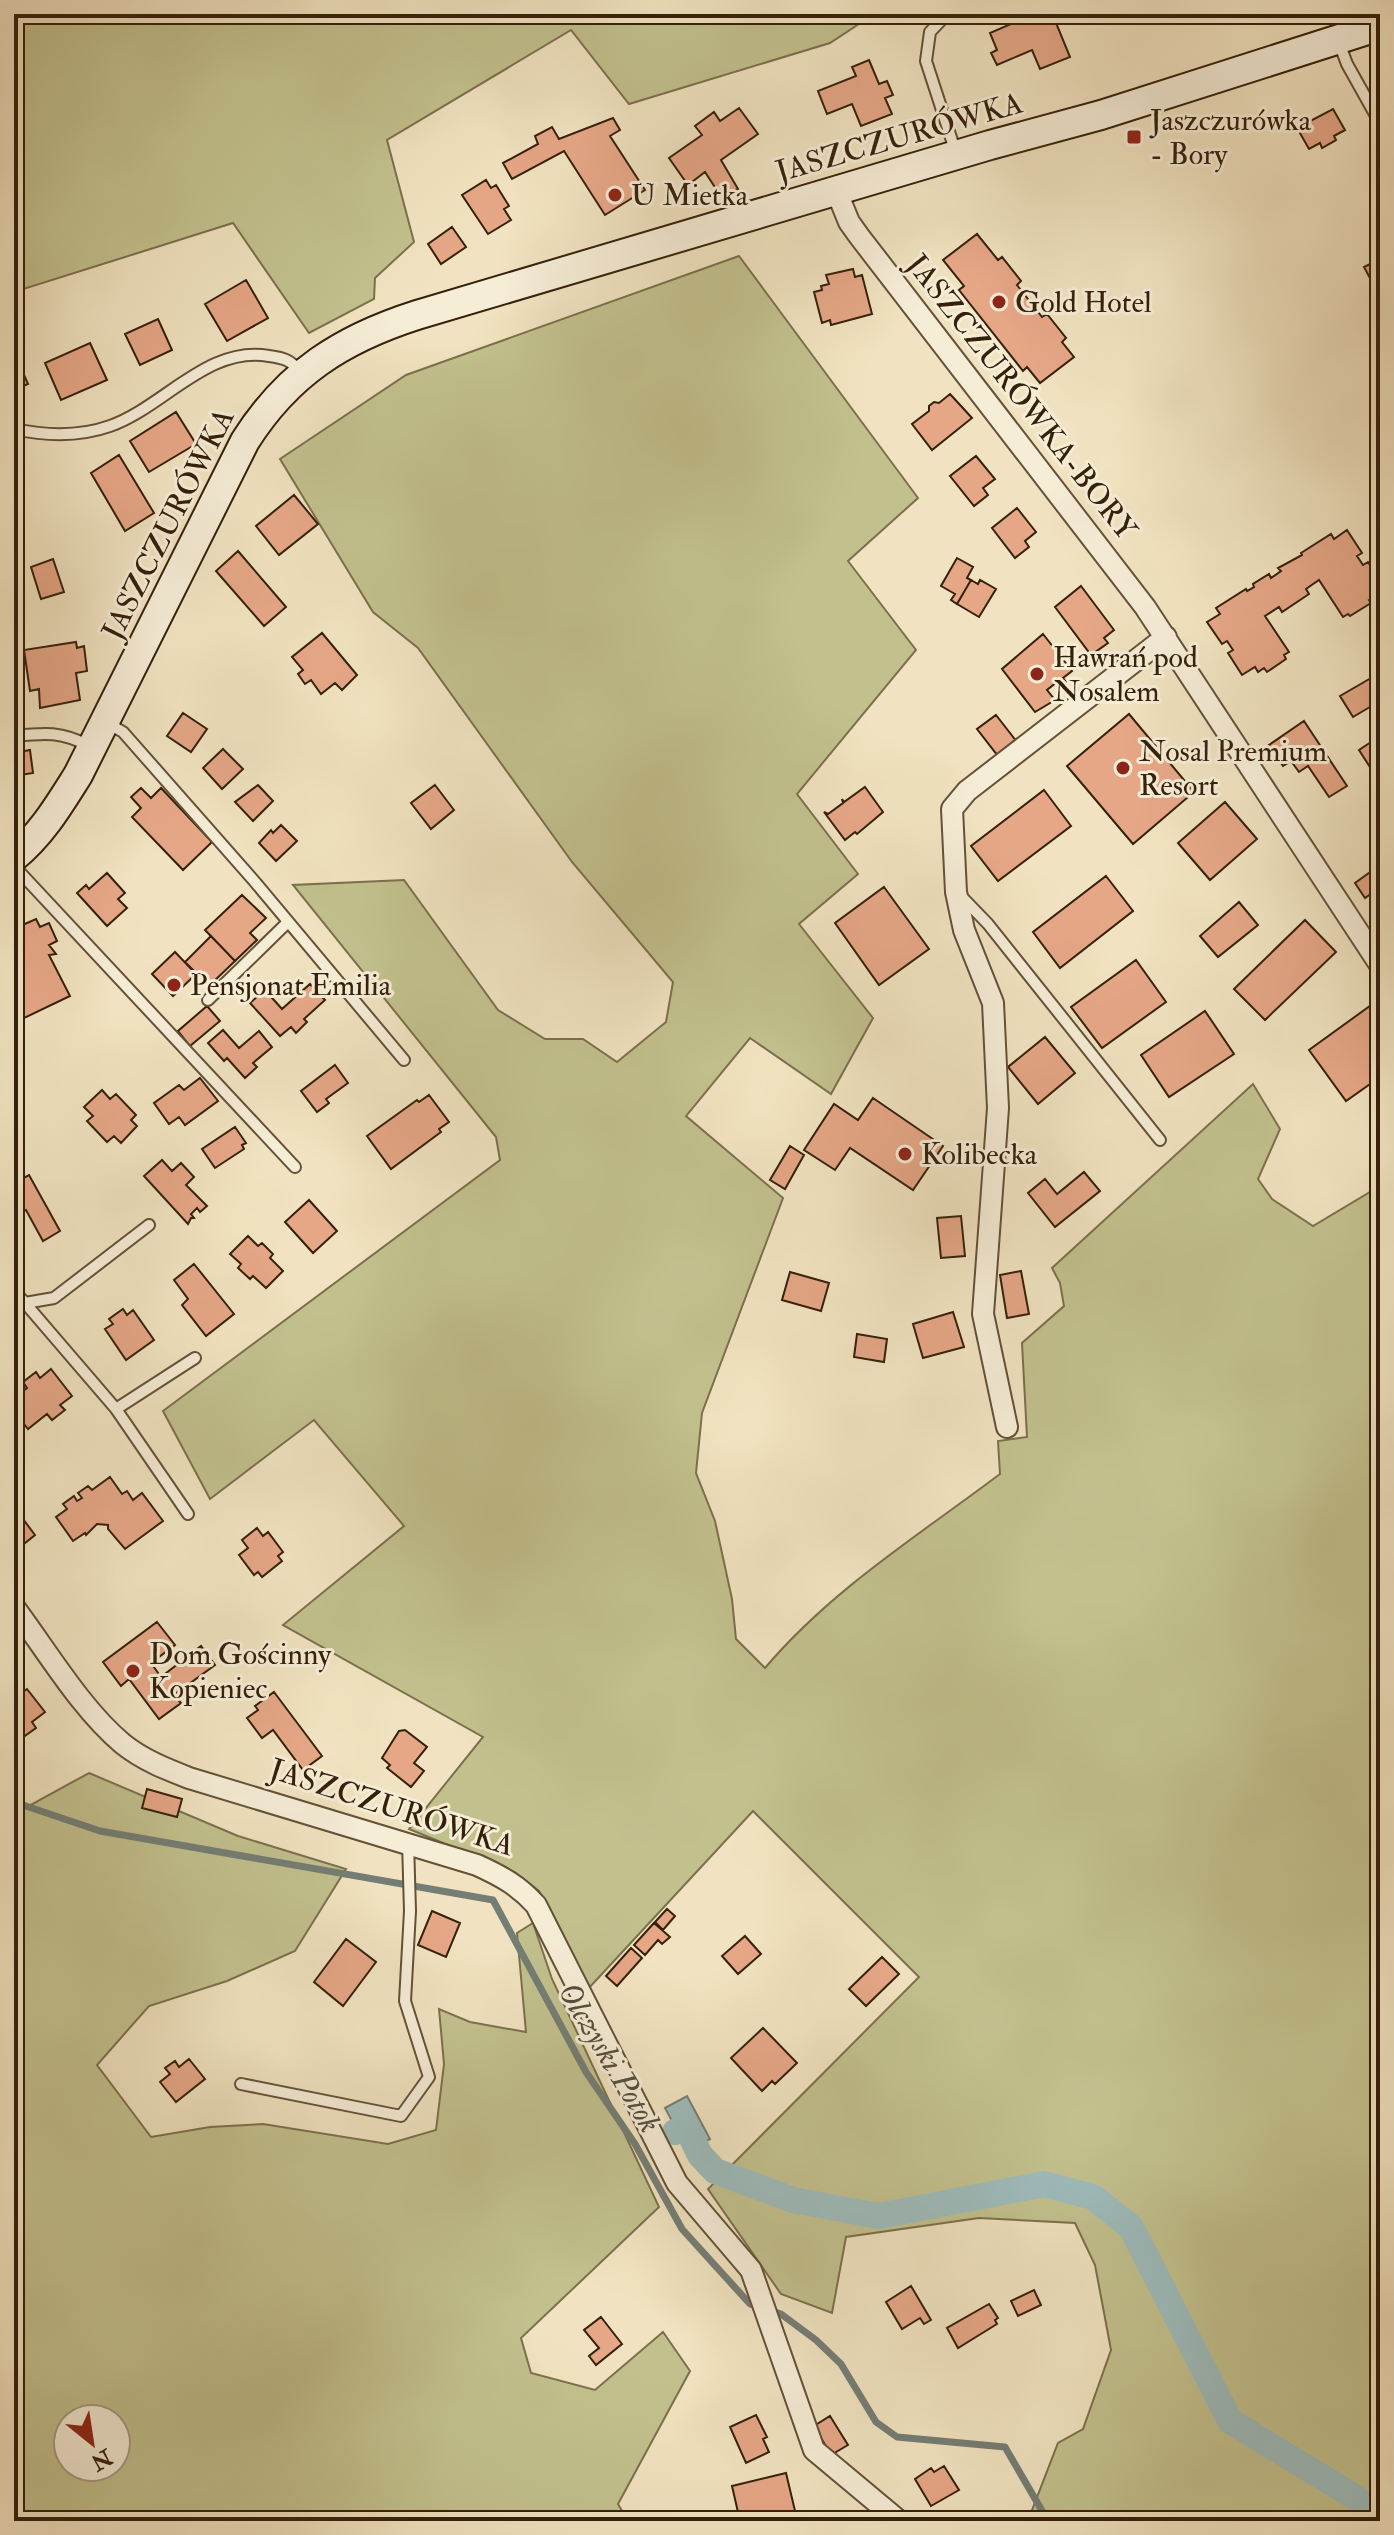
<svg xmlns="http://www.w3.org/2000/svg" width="1394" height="2535" font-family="'IM FELL Double Pica',serif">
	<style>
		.green { fill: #c2c18e; stroke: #7c704c; stroke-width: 2; fill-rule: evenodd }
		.water { fill: #9ebcbc; stroke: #747e75; stroke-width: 2 }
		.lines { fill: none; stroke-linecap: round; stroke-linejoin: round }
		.stream { stroke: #747e75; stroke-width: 7 }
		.canal { stroke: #9ebcbc; stroke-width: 26 }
		.building { fill: #e6a787; stroke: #35200a; stroke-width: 2 }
		.lane-casing { stroke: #645138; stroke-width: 14 }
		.street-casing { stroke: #645138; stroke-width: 24 }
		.secondary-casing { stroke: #35200a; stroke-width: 32 }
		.path { stroke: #35200a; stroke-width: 4; stroke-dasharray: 6 4; stroke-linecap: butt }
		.lane { stroke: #f6edd7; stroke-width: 10 }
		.street { stroke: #f6edd7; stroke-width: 20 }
		.secondary { stroke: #f6edd7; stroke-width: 28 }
		.poi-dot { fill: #8f2418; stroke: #f6edd7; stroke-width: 3 }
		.labels { text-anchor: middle; stroke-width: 6; stroke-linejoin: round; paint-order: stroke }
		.poi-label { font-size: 30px; fill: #35200a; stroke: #f6edd7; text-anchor: start }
		.street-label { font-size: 30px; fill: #35200a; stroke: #f6edd7 }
		.water-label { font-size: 32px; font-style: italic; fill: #544f3f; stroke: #f6edd7 }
	</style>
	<rect width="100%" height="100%" fill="#f1e3c1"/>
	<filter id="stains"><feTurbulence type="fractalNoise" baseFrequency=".0025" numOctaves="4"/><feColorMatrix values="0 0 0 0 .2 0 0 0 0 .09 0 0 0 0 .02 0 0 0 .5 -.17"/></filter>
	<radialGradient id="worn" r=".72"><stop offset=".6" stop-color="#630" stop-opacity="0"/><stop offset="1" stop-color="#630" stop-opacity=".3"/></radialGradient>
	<path class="green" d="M14,14H874L830,43L629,104L571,30L387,140L414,242L375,278L374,299L309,333L233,223L14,292Z
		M739,256L918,498L848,561L916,650L797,794L858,874L799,924L873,1018L831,1094L750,1038L686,1116L783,1198L702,1413L696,1473L715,1521L732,1599L736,1639L765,1668C831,1590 919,1535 1000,1474L998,1441L1027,1437L1022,1343L1064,1306L1060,1283L1052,1268L1253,1084L1280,1129L1258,1179L1272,1199L1313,1226L1380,1186V2521H1031L1029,2518L1058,2443L1083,2429L1111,2350L1095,2265L1075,2223L979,2218L846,2237L832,2313L781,2294L708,2189L919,1977L753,1811L588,1989L539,1891L514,1872L409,1829L483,1737L283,1625L404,1526L314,1420L210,1499L163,1411L500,1160L496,1137L293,885L404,880L498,1010L545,1039H583L617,1062L666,1022L673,982L572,862L418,648L373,612L280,459L406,375Z
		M89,1773L238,1836L346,1869L295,1951L227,1981L149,2006L97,2065L151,2137L210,2127L263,2124L388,2144L436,2130L444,2064L439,2009L470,2022L526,2032L517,1933L533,1923L552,1979L659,2207L521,2338L531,2373L595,2390L663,2332L690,2371L618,2504L628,2521H14V1814ZM68,2419H116V2467H68Z"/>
	<path class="water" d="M687,2096L710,2139L688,2151L665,2108Z"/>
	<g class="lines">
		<path class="stream" d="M14,1802L100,1831L493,1900L586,2072L635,2144L682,2229L750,2304L781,2314L816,2340L841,2364L876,2422L897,2437L1005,2447L1048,2521"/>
		<path class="canal" d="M675,2132L686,2126L700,2155L715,2171L793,2200L879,2216L1044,2184L1093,2197L1131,2227L1230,2421L1358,2499L1370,2521"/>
	</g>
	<path class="building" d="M1017,14H1064L1054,18L1070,57L1040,69L1032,50L997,65L991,53L997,50L990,33L1020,20Z
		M869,60L879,84L887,81L893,95L885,98L892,114L861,126L852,104L827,114L818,91L856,76L852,67Z
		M739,108L758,134L721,160L738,189L720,195L705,172L688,185L669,158L702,135L695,126L714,112L720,121Z
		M1333,109L1345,130L1334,136L1336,140L1322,148L1320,143L1309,149L1297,128Z
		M613,118L620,130L610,136L645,190L605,215L564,151L512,179L503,163L538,144L535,136L552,127L559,139Z
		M486,180L491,188L496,185L509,206L504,209L511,220L488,234L462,195Z
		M452,227L466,247L441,264L428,244Z
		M977,234L998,260L1002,257L1021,281L1017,285L1042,317L1047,314L1066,338L1062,342L1074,357L1040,383L1027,367L1023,371L959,290L964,286L943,260Z
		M1380,259V297L1364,267Z
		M853,269L855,277L862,275L872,314L831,325L830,320L822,323L814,292L822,290L821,286L829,284L826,275Z
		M246,280L268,318L227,341L205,304Z
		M158,319L172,350L140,365L125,334Z
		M90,343L107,380L61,400L45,363Z
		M14,352L28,384L14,390Z
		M950,394L972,418L932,450L912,424L929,411V406L934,402L939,403Z
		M176,412L196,444L149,472L130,441Z
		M119,455L154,513L125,531L91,473Z
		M976,456L995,479L983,488L988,495L974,506L950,476Z
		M294,495L318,524L279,555L256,526Z
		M1017,508L1036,532L1025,541L1029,547L1015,558L992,528Z
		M1347,530L1362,553L1357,556L1363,565L1368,562L1380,581V586L1371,592L1374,597L1369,600L1371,603L1350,616L1348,614L1343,617L1319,580L1306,589L1309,594L1282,612L1279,607L1265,616L1289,652L1284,655L1286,659L1267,672L1264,668L1258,672L1255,667L1242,675L1228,653L1233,650L1227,641L1222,644L1207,622L1220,614L1216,608L1246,589L1247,591L1254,587L1253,584L1269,574L1271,578L1281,571L1278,568L1302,555L1301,553L1331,534L1334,539Z
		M238,551L286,607L264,626L216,571Z
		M957,558L973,567L967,578L971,580L957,604L951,600L955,594L941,586Z
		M53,559L64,592L41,599L31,567Z
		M971,580L978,584L980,580L996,589L979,617L957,604Z
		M1081,586L1114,630L1104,638L1108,643L1091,655L1055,607Z
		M322,633L357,675L342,690L335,683L321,694L311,680L305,684L298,674L303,670L292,657Z
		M1043,634L1072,671L1063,678L1066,682L1060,686L1057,682L1047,690L1055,700L1035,712L1002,669Z
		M76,642L77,648L84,646L87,671L76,673L80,700L40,708L39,689L30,691L24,650Z
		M1371,678L1380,693V701L1353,717L1340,696Z
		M183,713L207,729L191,752L167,736Z
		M1129,714L1194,792L1133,844L1067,766Z
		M996,715L1017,742L998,756L977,729Z
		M1304,721L1347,786L1329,797L1308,766L1299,772L1291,761L1283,766L1269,745Z
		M1380,736V771L1375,775L1359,750Z
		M223,749L243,769L222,789L203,768Z
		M30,750L33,773L14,776V753Z
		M258,785L273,801L253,821L235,802Z
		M435,785L454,810L431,829L411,803Z
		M865,787L883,812L857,834L855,832L845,840L824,812L828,814L843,803L842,799L844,802Z
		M141,788L151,798L161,788L212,842L183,870L132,817L141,808L131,797Z
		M1044,790L1071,826L998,881L971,846Z
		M1225,802L1257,839L1210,880L1178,843Z
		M281,825L297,841L276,861L259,843L271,830L273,833Z
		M1380,865V898L1375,891L1365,898L1355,883Z
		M107,873L125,893L118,899L127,908L107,926L77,893L86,885L89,889Z
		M1106,876L1133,911L1060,968L1033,932Z
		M884,887L929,949L879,985L835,923Z
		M242,895L266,918L250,933L257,940L235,961L205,930Z
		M1239,902L1258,925L1218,957L1200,936Z
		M36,919L40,927L49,923L57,941L49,945L56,954L49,955L70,996L22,1019L14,1002V923L18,927Z
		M1305,920L1336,952L1265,1020L1234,989Z
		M211,936L235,961L209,986L185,962Z
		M175,952L196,974L173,996L152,974Z
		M1136,960L1166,1002L1102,1048L1071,1007Z
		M310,984L325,1000L304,1019L307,1022L296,1033L291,1027L280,1036L250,1003L265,990L282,1009Z
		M1374,1003L1380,1012V1077L1346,1101L1309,1050Z
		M207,1006L220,1021L190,1046L178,1031Z
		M1205,1011L1234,1054L1169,1097L1141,1055Z
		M223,1030L239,1048L259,1031L272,1047L253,1063L257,1067L245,1078L227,1058L224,1061L208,1043Z
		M1045,1037L1075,1073L1038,1104L1008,1067Z
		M335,1065L348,1083L326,1099L329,1103L317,1112L301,1091Z
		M200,1078L218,1101L185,1125L179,1117L169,1124L154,1103L179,1085L184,1090Z
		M102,1090L110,1099L116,1094L136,1115L131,1120L137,1126L121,1143L114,1136L107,1142L87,1121L93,1116L84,1107Z
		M429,1095L449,1122L439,1129L441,1132L391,1169L367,1136L417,1100L419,1102Z
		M873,1098L943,1146L913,1190L850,1148L835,1170L804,1150L834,1104L858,1120Z
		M235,1127L246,1143L242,1145L244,1149L215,1168L202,1149Z
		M790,1146L804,1155L785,1189L770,1180Z
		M162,1160L172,1171L181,1163L194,1177L186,1185L207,1206L200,1212L197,1208L191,1214L194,1218H191L188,1224L144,1176Z
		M1084,1172L1100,1191L1055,1227L1028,1193L1045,1179L1057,1194Z
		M29,1175L60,1231L43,1241L26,1210L14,1216V1183Z
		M309,1200L337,1231L313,1253L285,1222Z
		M961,1216L965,1256L941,1258L937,1218Z
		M248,1236L258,1246L262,1243L273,1254L270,1258L283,1271L266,1288L253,1276L250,1279L238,1268L241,1264L230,1254Z
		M194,1264L234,1314L206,1336L182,1305L188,1299L174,1280Z
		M1021,1271L1029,1314L1007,1318L1000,1275Z
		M790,1272L829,1283L821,1311L782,1300Z
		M123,1309L127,1315L133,1310L154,1340L126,1360L105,1329L113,1324L109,1319Z
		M953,1312L964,1347L923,1358L913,1324Z
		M857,1334L887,1339L884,1362L854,1357Z
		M51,1369L72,1396L60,1405L65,1410L52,1420L47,1414L28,1429L14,1411V1398L27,1388L23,1382L36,1372L40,1378Z
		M110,1477L122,1494L127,1491L133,1500L142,1493L163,1521L125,1549L108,1529V1525L97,1524L86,1535L85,1533L73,1541L56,1517L67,1509L63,1504L74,1496L77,1501L82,1498L78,1493L88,1486L92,1490Z
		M20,1515L35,1535L14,1552V1519Z
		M257,1528L263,1536L268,1532L283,1552L278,1556L282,1561L262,1577L258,1572L254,1575L239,1555L248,1548L242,1540Z
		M157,1622L175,1645L151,1663L161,1677L201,1646L215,1665L174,1695L181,1703L159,1719L129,1679L121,1686L103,1662Z
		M27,1689L45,1712L32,1722L36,1728L15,1743L14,1698Z
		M274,1692L322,1756L303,1770L273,1730L262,1738L247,1718L258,1710L255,1706Z
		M405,1730L427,1747L414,1763L424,1771L411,1787L387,1768L390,1765L382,1758L399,1731Z
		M147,1789L182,1799L177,1817L142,1808Z
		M667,1909L675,1916L663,1930L655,1922Z
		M432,1911L460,1923L446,1957L418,1945Z
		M654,1923L670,1937L662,1944L658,1940L645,1955L634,1945Z
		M745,1936L761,1954L738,1974L722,1956Z
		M346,1939L376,1962L343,2006L314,1982Z
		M631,1948L642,1958L617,1986L606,1976Z
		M882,1957L899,1974L866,2006L849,1989Z
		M763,2028L797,2063L775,2084L772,2081L762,2091L731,2058Z
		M189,2059L205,2079L176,2102L160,2082L170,2074L165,2068L175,2061L179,2067Z
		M911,2286L931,2320L924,2324L920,2318L902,2329L886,2302Z
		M1034,2290L1041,2305L1018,2316L1011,2301Z
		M989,2304L998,2318L995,2320L997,2324L958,2348L947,2328Z
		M601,2317L622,2344L596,2365L589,2356L599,2348L584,2330Z
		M756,2415L767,2437L763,2439L769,2452L746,2463L730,2427Z
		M830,2416L848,2445L831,2455L814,2426Z
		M944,2466L959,2490L931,2506L915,2479L931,2468L934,2472Z
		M786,2473L796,2515L772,2521H740L732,2486Z"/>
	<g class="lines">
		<g class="lane-casing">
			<path id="lane" d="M947,14L930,32L926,61L956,153
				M1338,40L1347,64L1380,123
				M14,429C47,436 79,437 110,426C164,407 208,345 269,356C284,358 291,360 300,372
				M107,723L123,732L255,882L404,1060
				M14,736C44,733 61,731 89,746
				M14,866L295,1167
				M961,896L988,924L1160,1140
				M208,1000L288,922
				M14,1291L25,1303L54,1298L149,1225
				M25,1303L116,1409L188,1514
				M116,1409L195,1358
				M241,2084L401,2116L429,2077L405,2001L410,1911L408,1842"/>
		</g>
		<g class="street-casing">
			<path id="street" d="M836,190L849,222L859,236L1145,607L1380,965
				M1007,1427L983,1314L998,1108L993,1003L964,930L956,892L952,809L967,791L1166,637
				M14,1607C47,1651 81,1709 123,1744C143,1760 166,1769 189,1778L477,1865C501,1876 518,1885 536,1905L677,2183L751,2270L814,2450L899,2521"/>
		</g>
		<g class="secondary-casing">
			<path id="secondary" d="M14,857C42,834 59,805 78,775L245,441C288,373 342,339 417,315L990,145L1101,115L1380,26"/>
		</g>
		<path class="path" d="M1304,14L1309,24"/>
		<use href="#lane" class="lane"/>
		<use href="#street" class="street"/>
		<use href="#secondary" class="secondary"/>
	</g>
	<g class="poi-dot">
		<rect x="1126" y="129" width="16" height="16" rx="4"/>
		<circle cx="615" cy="195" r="8"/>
		<circle cx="999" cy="302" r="8"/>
		<circle cx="1037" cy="674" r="8"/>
		<circle cx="1123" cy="768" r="8"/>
		<circle cx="174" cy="985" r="8"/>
		<circle cx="905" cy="1154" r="8"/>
		<circle cx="133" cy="1671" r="8"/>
	</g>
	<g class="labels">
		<g class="poi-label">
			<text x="1150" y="130">Jaszczurówka<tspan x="1150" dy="34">- Bory</tspan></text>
			<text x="631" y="205">U Mietka</text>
			<text x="1015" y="312">Gold Hotel</text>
			<text x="1053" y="667">Hawrań pod<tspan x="1053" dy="34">Nosalem</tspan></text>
			<text x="1139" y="761">Nosal Premium<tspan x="1139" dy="34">Resort</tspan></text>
			<text x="190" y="995">Pensjonat Emilia</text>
			<text x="921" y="1164">Kolibecka</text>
			<text x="149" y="1664">Dom Gościnny<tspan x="149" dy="34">Kopieniec</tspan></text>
		</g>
		<g class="street-label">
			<text transform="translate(899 137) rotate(-16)" y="10">JASZCZURÓWKA</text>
			<text transform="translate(1022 397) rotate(52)" y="10">JASZCZURÓWKA-BORY</text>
			<text transform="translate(168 524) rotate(-63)" y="10">JASZCZURÓWKA</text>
			<text transform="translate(392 1807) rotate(18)" y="10">JASZCZURÓWKA</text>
		</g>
		<g class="water-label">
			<text transform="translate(610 2057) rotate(59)" y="11">Olczyski Potok</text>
		</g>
	</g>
	<rect width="1394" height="2535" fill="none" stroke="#f1e3c1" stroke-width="48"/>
	<rect x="16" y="16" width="1362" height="2503" fill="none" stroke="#35200a" stroke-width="4"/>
	<rect x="24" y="24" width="1346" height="2487" fill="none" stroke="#35200a" stroke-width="2"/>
	<g transform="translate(92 2443) rotate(150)"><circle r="38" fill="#f6edd7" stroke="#a99b85" stroke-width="2"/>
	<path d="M0-6L14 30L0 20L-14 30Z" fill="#8f2418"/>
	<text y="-12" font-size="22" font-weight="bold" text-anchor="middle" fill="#35200a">N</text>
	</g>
	<rect width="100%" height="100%" filter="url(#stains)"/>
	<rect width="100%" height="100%" fill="url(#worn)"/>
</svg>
